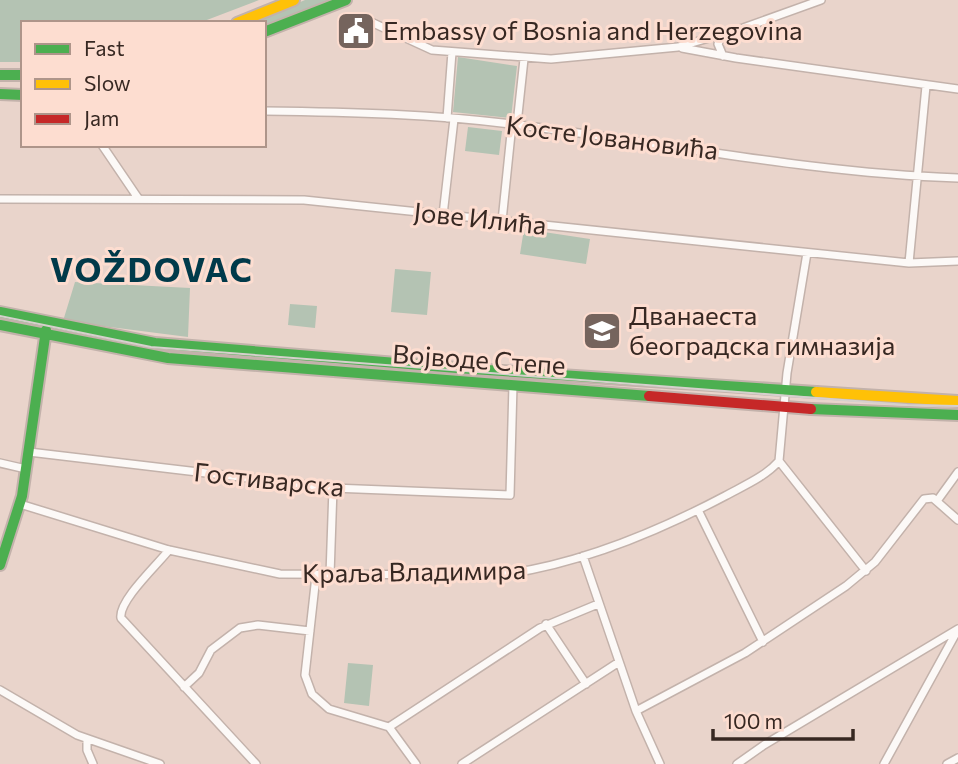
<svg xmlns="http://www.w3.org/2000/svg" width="958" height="764" font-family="Commissioner,sans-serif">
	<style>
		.green { fill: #b4c3b3 }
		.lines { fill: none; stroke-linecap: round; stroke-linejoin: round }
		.street-casing { stroke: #c3b2ab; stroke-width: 10 }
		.fast-casing { stroke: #c3b2ab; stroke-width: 14 }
		.slow-casing { stroke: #c3b2ab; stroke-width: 14 }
		.jam-casing { stroke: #c3b2ab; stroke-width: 14 }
		.street { stroke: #fcf9f7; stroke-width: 7 }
		.fast { stroke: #4caf50; stroke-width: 10 }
		.slow { stroke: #ffc107; stroke-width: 10 }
		.jam { stroke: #c62828; stroke-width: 10 }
		.tram { stroke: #d6d0cd; stroke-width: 2 }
		.labels { text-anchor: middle; stroke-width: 6; stroke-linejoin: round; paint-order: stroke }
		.poi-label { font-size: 26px; fill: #372822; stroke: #fdddd0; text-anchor: start }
		.street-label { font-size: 26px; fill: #372822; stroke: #fdddd0 }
		.district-label { font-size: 33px; font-weight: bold; letter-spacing: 2px; fill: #013a4a; stroke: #fdddd0 }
	</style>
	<rect width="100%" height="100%" fill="#e9d4cb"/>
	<path class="green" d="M0,0H259L199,23H23V62H0Z
		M305,0H333L264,28V23H251Z
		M458,57L517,66L511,118L453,112Z
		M468,127L502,131L499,155L465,151Z
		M524,229L590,239L586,264L520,254Z
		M395,269L431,272L427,315L391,312Z
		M75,282L190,288L188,337L63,321Z
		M290,304L317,306L315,328L288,325Z
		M348,663L373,665L369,706L344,703Z"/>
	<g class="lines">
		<g class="street-casing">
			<path id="street" d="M371,22L432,50L551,59L678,47L743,28L821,0
				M722,35L718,44L723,56
				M682,48L736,58L958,89
				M264,111C349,112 435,114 519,125C665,143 811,173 958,178
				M447,118L452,52
				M517,124L524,59
				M102,145L138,198
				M0,199L304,200L909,263L958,261
				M443,215L454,119
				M502,221L512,124
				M909,263L926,86
				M29,452L333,488L510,495L513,385
				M779,461L866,571
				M0,463L26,469
				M937,501L958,472
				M20,504L169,550L280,574L499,575C578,565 655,533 725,496C743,486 765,477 779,461L787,373L807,253
				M698,510L763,642
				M169,550C158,564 118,601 121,618L256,764
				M583,556L636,711L660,764
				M330,575L333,488
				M316,576L305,675L312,694L329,709L389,727L416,764
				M546,624L586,684
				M184,687L199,673L211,650L240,628L258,625L310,631
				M0,690L77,735L160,764
				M636,711L745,653L846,586L875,562L924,499L933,498L958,520
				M389,727L540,628L598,604
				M87,739V750L93,764
				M462,764L619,662
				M737,764L764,745L958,629
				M884,764L956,633
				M947,764L958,758"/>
		</g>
		<g class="fast-casing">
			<path id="fast" d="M264,32L346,0
				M0,75H23
				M0,94L23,95
				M0,312L155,343L457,368L816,392
				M0,325L168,358L649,396
				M811,409L958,415
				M0,565L22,496L46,330"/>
		</g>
		<g class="slow-casing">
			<path id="slow" d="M237,23L294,0
				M816,392L958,401"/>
		</g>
		<g class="jam-casing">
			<path id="jam" d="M649,396L811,409"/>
		</g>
		<use href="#street" class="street"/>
		<use href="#fast" class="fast"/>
		<use href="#slow" class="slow"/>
		<use href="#jam" class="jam"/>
		<path class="tram" d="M0,316L151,347L907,405L958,406"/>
	</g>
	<defs>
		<g id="civic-square" transform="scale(2.0125)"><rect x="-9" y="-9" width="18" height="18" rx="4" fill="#75645d" stroke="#fdddd0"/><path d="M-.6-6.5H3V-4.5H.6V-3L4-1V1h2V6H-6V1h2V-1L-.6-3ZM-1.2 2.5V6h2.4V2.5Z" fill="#fff"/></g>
		<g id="school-square" transform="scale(2.0125)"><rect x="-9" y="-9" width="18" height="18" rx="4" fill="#75645d" stroke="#fdddd0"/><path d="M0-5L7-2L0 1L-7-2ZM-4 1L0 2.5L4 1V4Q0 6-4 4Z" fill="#fff"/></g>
	</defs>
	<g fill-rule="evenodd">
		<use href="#civic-square" x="356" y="31"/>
		<use href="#school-square" x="602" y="331"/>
	</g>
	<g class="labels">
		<g class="poi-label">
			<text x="383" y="40">Embassy of Bosnia and Herzegovina</text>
			<text x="629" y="325">Дванаеста<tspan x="629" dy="30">београдска гимназија</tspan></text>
		</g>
		<g class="street-label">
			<text transform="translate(612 138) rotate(7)" y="9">Косте Јовановића</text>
			<text transform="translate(480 219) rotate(6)" y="9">Јове Илића</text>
			<text transform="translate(479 360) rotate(4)" y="9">Војводе Степе</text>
			<text transform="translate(269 480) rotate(6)" y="9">Гостиварска</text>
			<text transform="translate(414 572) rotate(-1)" y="9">Краља Владимира</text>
		</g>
		<g class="district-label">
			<text x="152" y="282">VOŽDOVAC</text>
		</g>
	</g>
	<rect x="21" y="21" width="245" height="126" fill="#fdddd0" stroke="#ae958a" stroke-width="2"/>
	<rect x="35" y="44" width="35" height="10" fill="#4caf50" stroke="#ae958a" stroke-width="2"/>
	<text x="84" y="56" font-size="21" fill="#372822">Fast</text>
	<rect x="35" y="79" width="35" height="10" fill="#ffc107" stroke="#ae958a" stroke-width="2"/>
	<text x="84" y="91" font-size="21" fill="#372822">Slow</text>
	<rect x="35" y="114" width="35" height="10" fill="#c62828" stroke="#ae958a" stroke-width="2"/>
	<text x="84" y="126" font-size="21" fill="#372822">Jam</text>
	<path d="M713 729v10h140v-10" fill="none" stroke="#372822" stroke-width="3.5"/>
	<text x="724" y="729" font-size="21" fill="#372822" stroke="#fdddd0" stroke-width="5" paint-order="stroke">100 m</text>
</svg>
